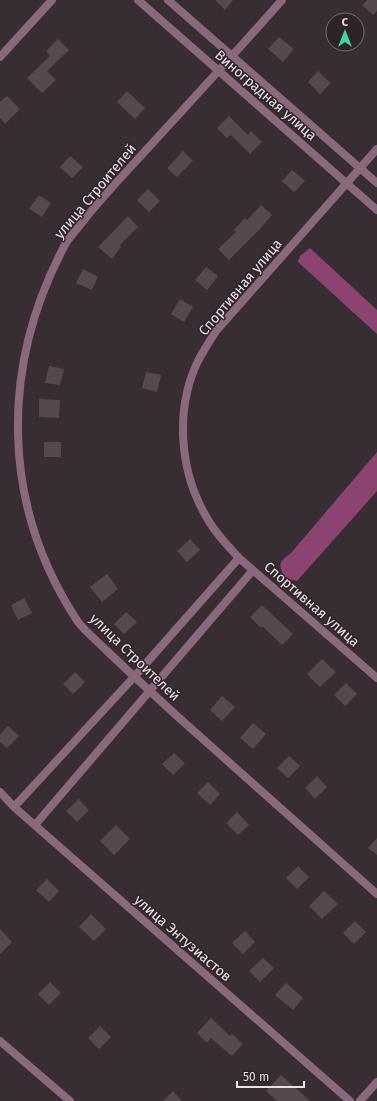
<svg xmlns="http://www.w3.org/2000/svg" width="377" height="1101" font-family="'Fira Sans',sans-serif">
	<style>
		.forest { fill: #8c4371 }
		.building { fill: #55484f }
		.lines { fill: none; stroke-linecap: round; stroke-linejoin: round }
		.street { stroke: #8b697d; stroke-width: 8 }
		.labels { text-anchor: middle; stroke-width: 3; stroke-linejoin: round; paint-order: stroke }
		.street-label { font-size: 14px; fill: #e9e1e5; stroke: #2f232a }
	</style>
	<rect width="100%" height="100%" fill="#392d34"/>
	<path class="forest" d="M310,248L377,310V334L298,262L300,256Z
		M377,452V491L297,581L285,578C278,564 278,563 291,553Z"/>
	<path class="building" d="M215,0H233L225,10Z
		M367,0H377V11L373,15L362,5Z
		M279,37L294,49L283,62L268,49Z
		M58,39L69,50L47,71L56,80L42,93L27,78L50,56L46,51Z
		M318,71L331,83L320,94L308,82Z
		M127,91L145,108L135,119L117,102Z
		M7,96L20,109L5,124L0,118V102Z
		M229,116L248,135L251,131L262,142L250,154L231,135L227,138L217,128Z
		M183,151L193,161L177,177L167,168Z
		M70,156L83,167L72,178L60,167Z
		M292,170L305,181L294,192L282,181Z
		M148,189L160,201L149,212L137,200Z
		M39,195L51,203L42,217L29,209Z
		M261,205L272,215L258,231L229,260L218,249L236,232L234,230L245,218L247,220Z
		M128,216L138,227L120,245L121,247L112,259L98,247Z
		M206,267L218,276L207,290L195,280Z
		M83,269L98,277L92,290L76,283Z
		M180,299L193,307L184,322L171,314Z
		M49,366L64,369L60,385L45,383Z
		M146,372L161,375L157,392L142,388Z
		M39,399L60,400L59,418L39,417Z
		M44,442H61V457H44Z
		M190,539L200,550L187,562L177,551Z
		M107,574L118,589L102,602L90,587Z
		M24,598L32,613L18,620L11,605Z
		M262,605L293,634L282,645L262,626L261,628L250,617Z
		M126,612L137,622L124,634L114,624Z
		M322,659L336,672L320,687L307,674Z
		M75,672L85,682L73,694L63,684Z
		M346,683L357,694L345,706L334,695Z
		M222,696L235,707L222,721L210,710Z
		M253,723L266,734L253,749L240,738Z
		M8,726L19,736L7,748L0,742V734Z
		M174,753L185,763L173,775L162,764Z
		M289,756L300,766L288,778L277,768Z
		M317,776L327,787L315,799L305,788Z
		M208,782L220,794L210,805L197,793Z
		M79,799L89,810L77,822L66,811Z
		M237,812L249,825L238,835L226,823Z
		M116,825L130,839L114,855L100,841Z
		M377,838V855L368,848Z
		M298,866L309,877L297,889L286,878Z
		M47,879L59,891L49,902L36,890Z
		M324,891L338,904L322,919L309,906Z
		M91,914L106,929L94,941L79,927Z
		M355,921L366,932L354,944L343,933Z
		M0,929L12,942L0,954Z
		M245,931L255,942L243,954L232,943Z
		M263,958L274,968L260,982L249,971Z
		M50,982L61,993L49,1005L38,994Z
		M286,983L303,998L293,1010L275,995Z
		M211,1018L230,1036L232,1034L243,1044L232,1056L211,1038L207,1043L197,1033Z
		M100,1026L111,1037L99,1049L88,1038Z
		M281,1075L310,1101H277L266,1091Z
		M173,1091L182,1101H163Z"/>
	<g class="lines">
		<path class="street" d="M138,0L377,210
			M168,0L377,183
			M282,0C238,50 193,99 148,148C126,172 104,195 84,220C78,228 71,235 66,243C0,365 0,504 78,622C86,632 97,641 106,650C129,672 153,694 177,716C244,775 310,835 377,894
			M0,57L52,0
			M377,149L216,331C210,340 205,349 200,357C174,407 179,471 207,518C215,533 228,546 239,558L377,678
			M0,792L14,807L350,1101
			M14,807L134,677L239,558
			M35,825L253,570
			M0,1041L70,1101
			M360,1101L377,1082"/>
	</g>
	<g class="labels">
		<g class="street-label">
			<text transform="translate(266 95) rotate(41)" y="5">Виноградная улица</text>
			<text transform="translate(95 191) rotate(-50)" y="5">улица Строителей</text>
			<text transform="translate(240 287) rotate(-50)" y="5">Спортивная улица</text>
			<text transform="translate(312 604) rotate(41)" y="5">Спортивная улица</text>
			<text transform="translate(135 657) rotate(44)" y="5">улица Строителей</text>
			<text transform="translate(183 938) rotate(41)" y="5">улица Энтузиастов</text>
		</g>
	</g>
	<g transform="translate(345 32)"><circle r="19" fill="#2f232a" stroke="#796f75"/>
	<path d="M0-3L7 15L0 10L-7 15Z" fill="#47d49e"/>
	<text y="-6" font-size="11" font-weight="bold" text-anchor="middle" fill="#e9e1e5">С</text>
	</g>
	<path d="M237 1081v6h67v-6" fill="none" stroke="#e9e1e5" stroke-width="2"/>
	<text x="243" y="1081" font-size="12" fill="#e9e1e5" stroke="#2f232a" stroke-width="3" paint-order="stroke">50 m</text>
</svg>
